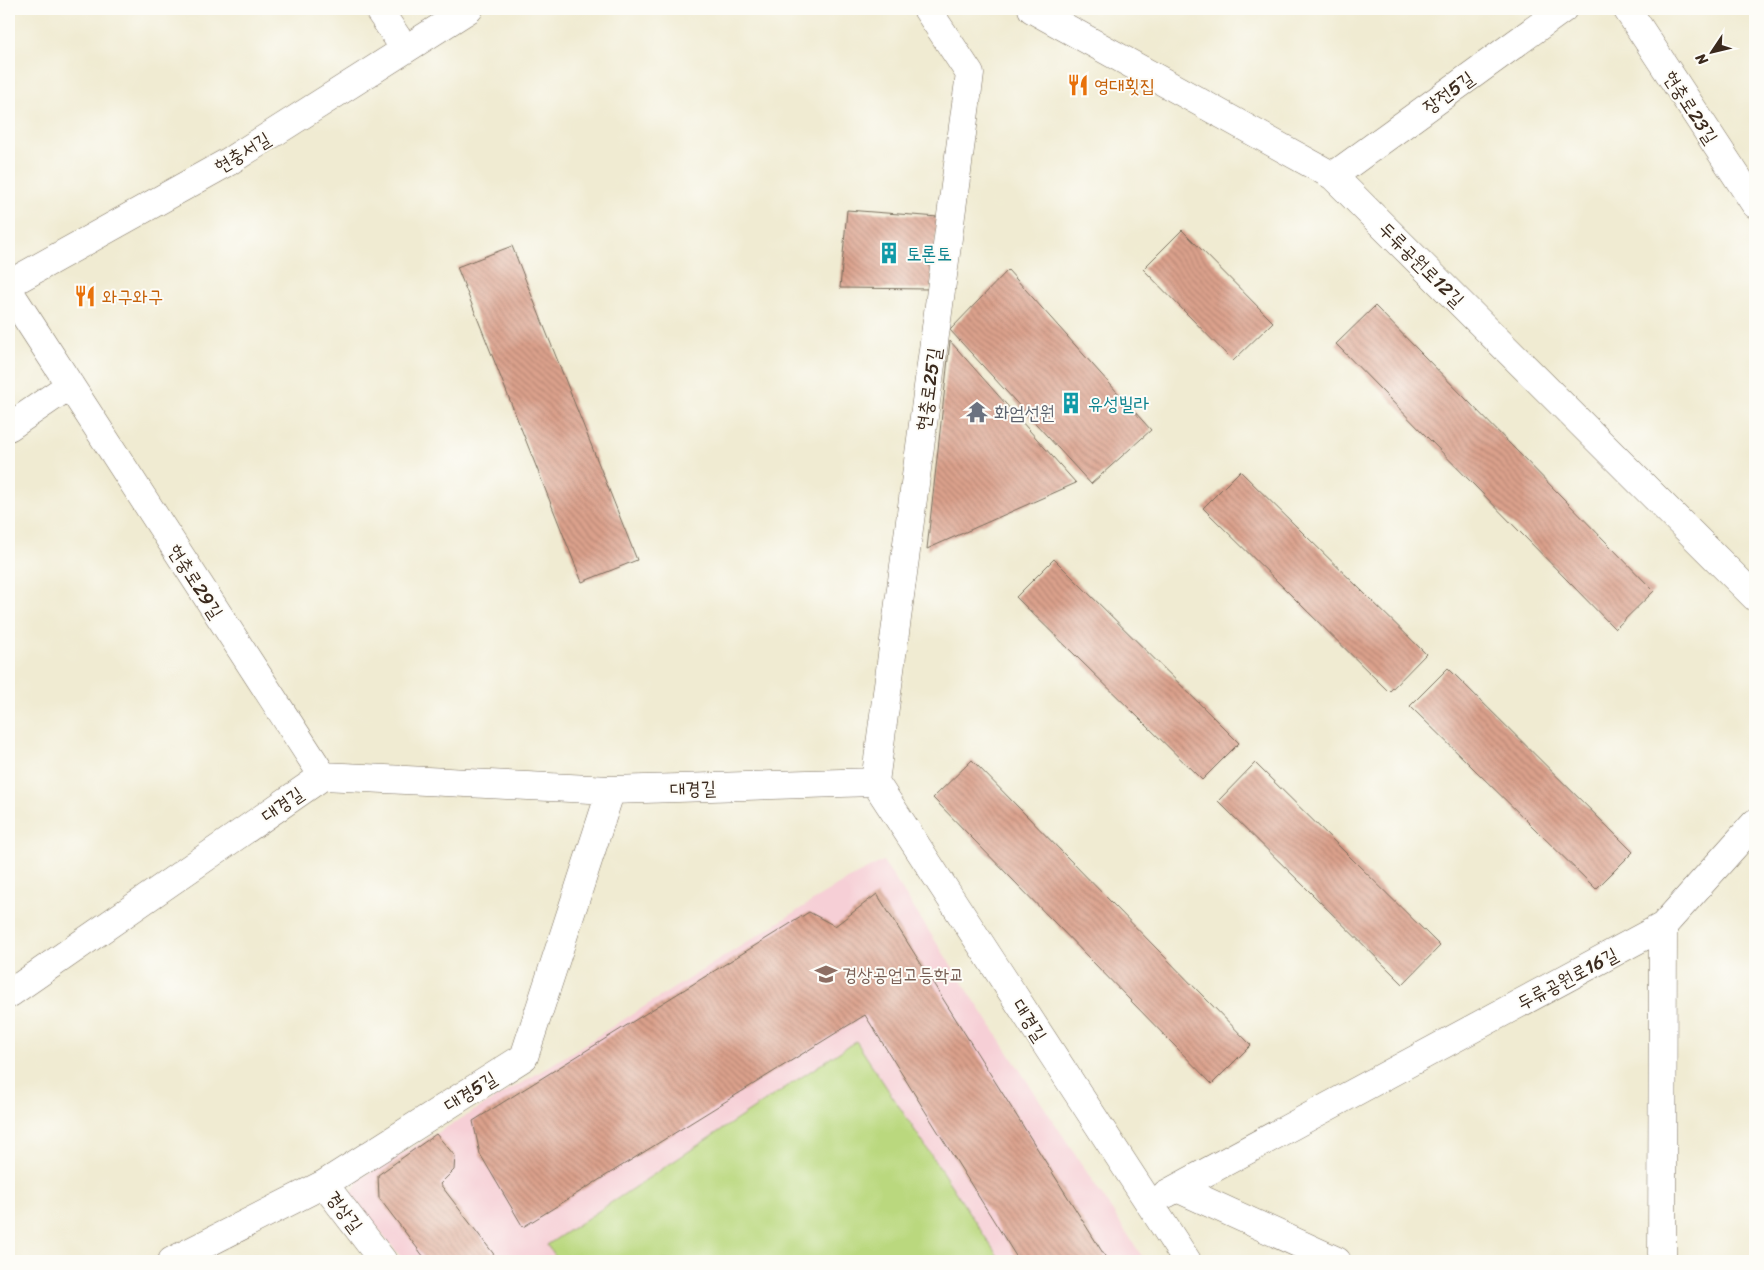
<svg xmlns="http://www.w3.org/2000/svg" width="1764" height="1270" font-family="Sriracha,'Poor Story',sans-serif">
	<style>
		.built { fill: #f6cfd6 }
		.green { fill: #bad87e; stroke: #7a814e }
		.building { fill: url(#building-back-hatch) }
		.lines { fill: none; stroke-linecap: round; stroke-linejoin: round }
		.minor-casing { stroke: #7a6e5d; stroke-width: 29 }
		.minor { stroke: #fff; stroke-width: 28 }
		.labels { text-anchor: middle; stroke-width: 4; stroke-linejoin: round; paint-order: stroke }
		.food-label { font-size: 19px; fill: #c56008; stroke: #fdfcf7; text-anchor: start }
		.street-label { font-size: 19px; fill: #3b2a1e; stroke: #fdfcf7 }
		.culture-label { font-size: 19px; fill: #0d838f; stroke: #fdfcf7; text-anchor: start }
		.worship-label { font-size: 19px; fill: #5b616d; stroke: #fdfcf7; text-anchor: start }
		.education-label { font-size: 19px; fill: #785e54; stroke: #fdfcf7; text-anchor: start }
	</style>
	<defs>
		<pattern id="building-back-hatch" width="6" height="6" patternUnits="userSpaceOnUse" patternTransform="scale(1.25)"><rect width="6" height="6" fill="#dba18c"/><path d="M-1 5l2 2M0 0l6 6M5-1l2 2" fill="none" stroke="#b38372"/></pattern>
	</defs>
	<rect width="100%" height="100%" fill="#fdfcf7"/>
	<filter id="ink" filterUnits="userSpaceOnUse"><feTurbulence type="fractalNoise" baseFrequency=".02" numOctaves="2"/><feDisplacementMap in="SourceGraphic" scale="10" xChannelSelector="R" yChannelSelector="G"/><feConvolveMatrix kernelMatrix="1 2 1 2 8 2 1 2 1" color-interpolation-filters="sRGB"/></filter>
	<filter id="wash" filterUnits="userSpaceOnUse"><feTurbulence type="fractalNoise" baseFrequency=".0096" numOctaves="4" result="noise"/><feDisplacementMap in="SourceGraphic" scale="20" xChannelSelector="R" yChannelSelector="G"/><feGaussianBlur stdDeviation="1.12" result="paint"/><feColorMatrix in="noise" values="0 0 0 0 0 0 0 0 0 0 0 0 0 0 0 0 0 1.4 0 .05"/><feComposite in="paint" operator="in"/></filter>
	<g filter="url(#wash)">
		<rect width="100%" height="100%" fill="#f0ebd2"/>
		<path class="built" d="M883,861L1145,1261H404L351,1195L359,1179L540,1072L851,877Z"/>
		<path class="green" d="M856,1041L1001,1261H558L547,1245Z"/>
		<g id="blocks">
			<path class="building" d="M847,210L938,217L931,289L840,288Z
				M1182,230L1273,322L1233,361L1143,269Z
				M512,246L637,560L582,582L457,267Z
				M1008,270L1151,430L1091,484L950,330Z
				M1375,306L1654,591L1615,629L1336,344Z
				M950,341L1076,483L927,549Z
				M1240,471L1426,654L1389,692L1203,508Z
				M1054,559L1239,743L1202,780L1016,597Z
				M1448,668L1633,852L1596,889L1410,706Z
				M972,760L1251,1045L1212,1084L933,798Z
				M1255,763L1440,946L1403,984L1218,801Z
				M877,894L1108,1261H1019L865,1015L523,1227L480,1154L473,1121L809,912L835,926Z
				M436,1134L455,1156L454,1170L440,1184L499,1261H427L379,1198L378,1175Z"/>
		</g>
	</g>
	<g filter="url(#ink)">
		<use href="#blocks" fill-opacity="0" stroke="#7a6e5d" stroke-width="1"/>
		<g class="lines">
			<g class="minor-casing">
				<path id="minor" d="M378,9L405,49
					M1032,9L1333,176L1755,597
					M1627,9L1755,204
					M1333,176L1563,9
					M9,284L228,162L469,9
					M9,291L323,776
					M9,427L70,385
					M875,782L970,74L927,9
					M875,782L1187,1261
					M9,994L323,776L611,790L875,782
					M324,1184L383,1261
					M1177,1188L1663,926L1755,823
					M1166,1194L1177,1188L1337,1261
					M172,1261L324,1184L524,1057L611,790
					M1662,1261L1663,926"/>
			</g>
			<use href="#minor" class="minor"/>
		</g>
	</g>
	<defs>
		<g id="restaurant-bare" transform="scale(1.725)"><path d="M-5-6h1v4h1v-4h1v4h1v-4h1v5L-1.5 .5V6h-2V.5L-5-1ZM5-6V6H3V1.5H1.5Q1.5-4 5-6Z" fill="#e8710a" stroke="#fdfcf7" stroke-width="2.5" paint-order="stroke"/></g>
		<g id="building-bare" transform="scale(1.725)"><path d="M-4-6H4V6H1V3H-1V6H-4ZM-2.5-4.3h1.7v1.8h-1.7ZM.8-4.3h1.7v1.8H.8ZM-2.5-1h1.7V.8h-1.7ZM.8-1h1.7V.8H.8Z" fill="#0f9aa8" stroke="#fdfcf7" stroke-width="2.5" paint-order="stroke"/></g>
		<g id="temple-bare" transform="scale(1.725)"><path d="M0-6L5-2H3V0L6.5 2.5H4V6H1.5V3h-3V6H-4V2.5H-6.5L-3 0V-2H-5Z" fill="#6b7280" stroke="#fdfcf7" stroke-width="2.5" paint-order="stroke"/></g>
		<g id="school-bare" transform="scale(1.725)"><path d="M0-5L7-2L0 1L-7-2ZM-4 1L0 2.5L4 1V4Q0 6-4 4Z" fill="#8d6e63" stroke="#fdfcf7" stroke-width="2.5" paint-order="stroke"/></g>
	</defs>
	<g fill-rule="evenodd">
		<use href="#restaurant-bare" x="1078" y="85"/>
		<use href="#building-bare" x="889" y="253"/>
		<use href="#restaurant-bare" x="85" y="296"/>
		<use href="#building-bare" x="1071" y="403"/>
		<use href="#temple-bare" x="977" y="412"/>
		<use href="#school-bare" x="826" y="974"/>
	</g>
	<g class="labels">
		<g class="food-label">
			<text x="1094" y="92">영대횟집</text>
			<text x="102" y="303">와구와구</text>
		</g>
		<g class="street-label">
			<text transform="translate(1448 92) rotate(-36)" y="7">장전5길</text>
			<text transform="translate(1691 107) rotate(57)" y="7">현충로23길</text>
			<text transform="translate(242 152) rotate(-31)" y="7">현충서길</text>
			<text transform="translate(1422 264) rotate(45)" y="7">두류공원로12길</text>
			<text transform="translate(928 389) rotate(-82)" y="7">현충로25길</text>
			<text transform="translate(196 581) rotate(57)" y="7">현충로29길</text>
			<text transform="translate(693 788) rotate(-2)" y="7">대경길</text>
			<text transform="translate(282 804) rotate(-35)" y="7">대경길</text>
			<text transform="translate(1567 978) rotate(-28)" y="7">두류공원로16길</text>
			<text transform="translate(1030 1020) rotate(57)" y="7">대경길</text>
			<text transform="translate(470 1091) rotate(-32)" y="7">대경5길</text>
			<text transform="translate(345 1211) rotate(53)" y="7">경상길</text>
		</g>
		<g class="culture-label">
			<text x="906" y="260">토론토</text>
			<text x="1088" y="410">유성빌라</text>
		</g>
		<g class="worship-label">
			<text x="994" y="419">화엄선원</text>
		</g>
		<g class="education-label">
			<text x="842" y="981">경상공업고등학교</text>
		</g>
	</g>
	<rect width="1764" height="1270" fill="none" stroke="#fdfcf7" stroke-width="30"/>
	<g transform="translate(1712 52) rotate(235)" stroke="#fdfcf7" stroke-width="4" paint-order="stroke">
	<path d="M0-4L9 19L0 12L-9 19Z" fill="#3b2a1e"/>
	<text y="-8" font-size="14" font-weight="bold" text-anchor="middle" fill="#3b2a1e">N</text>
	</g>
</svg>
